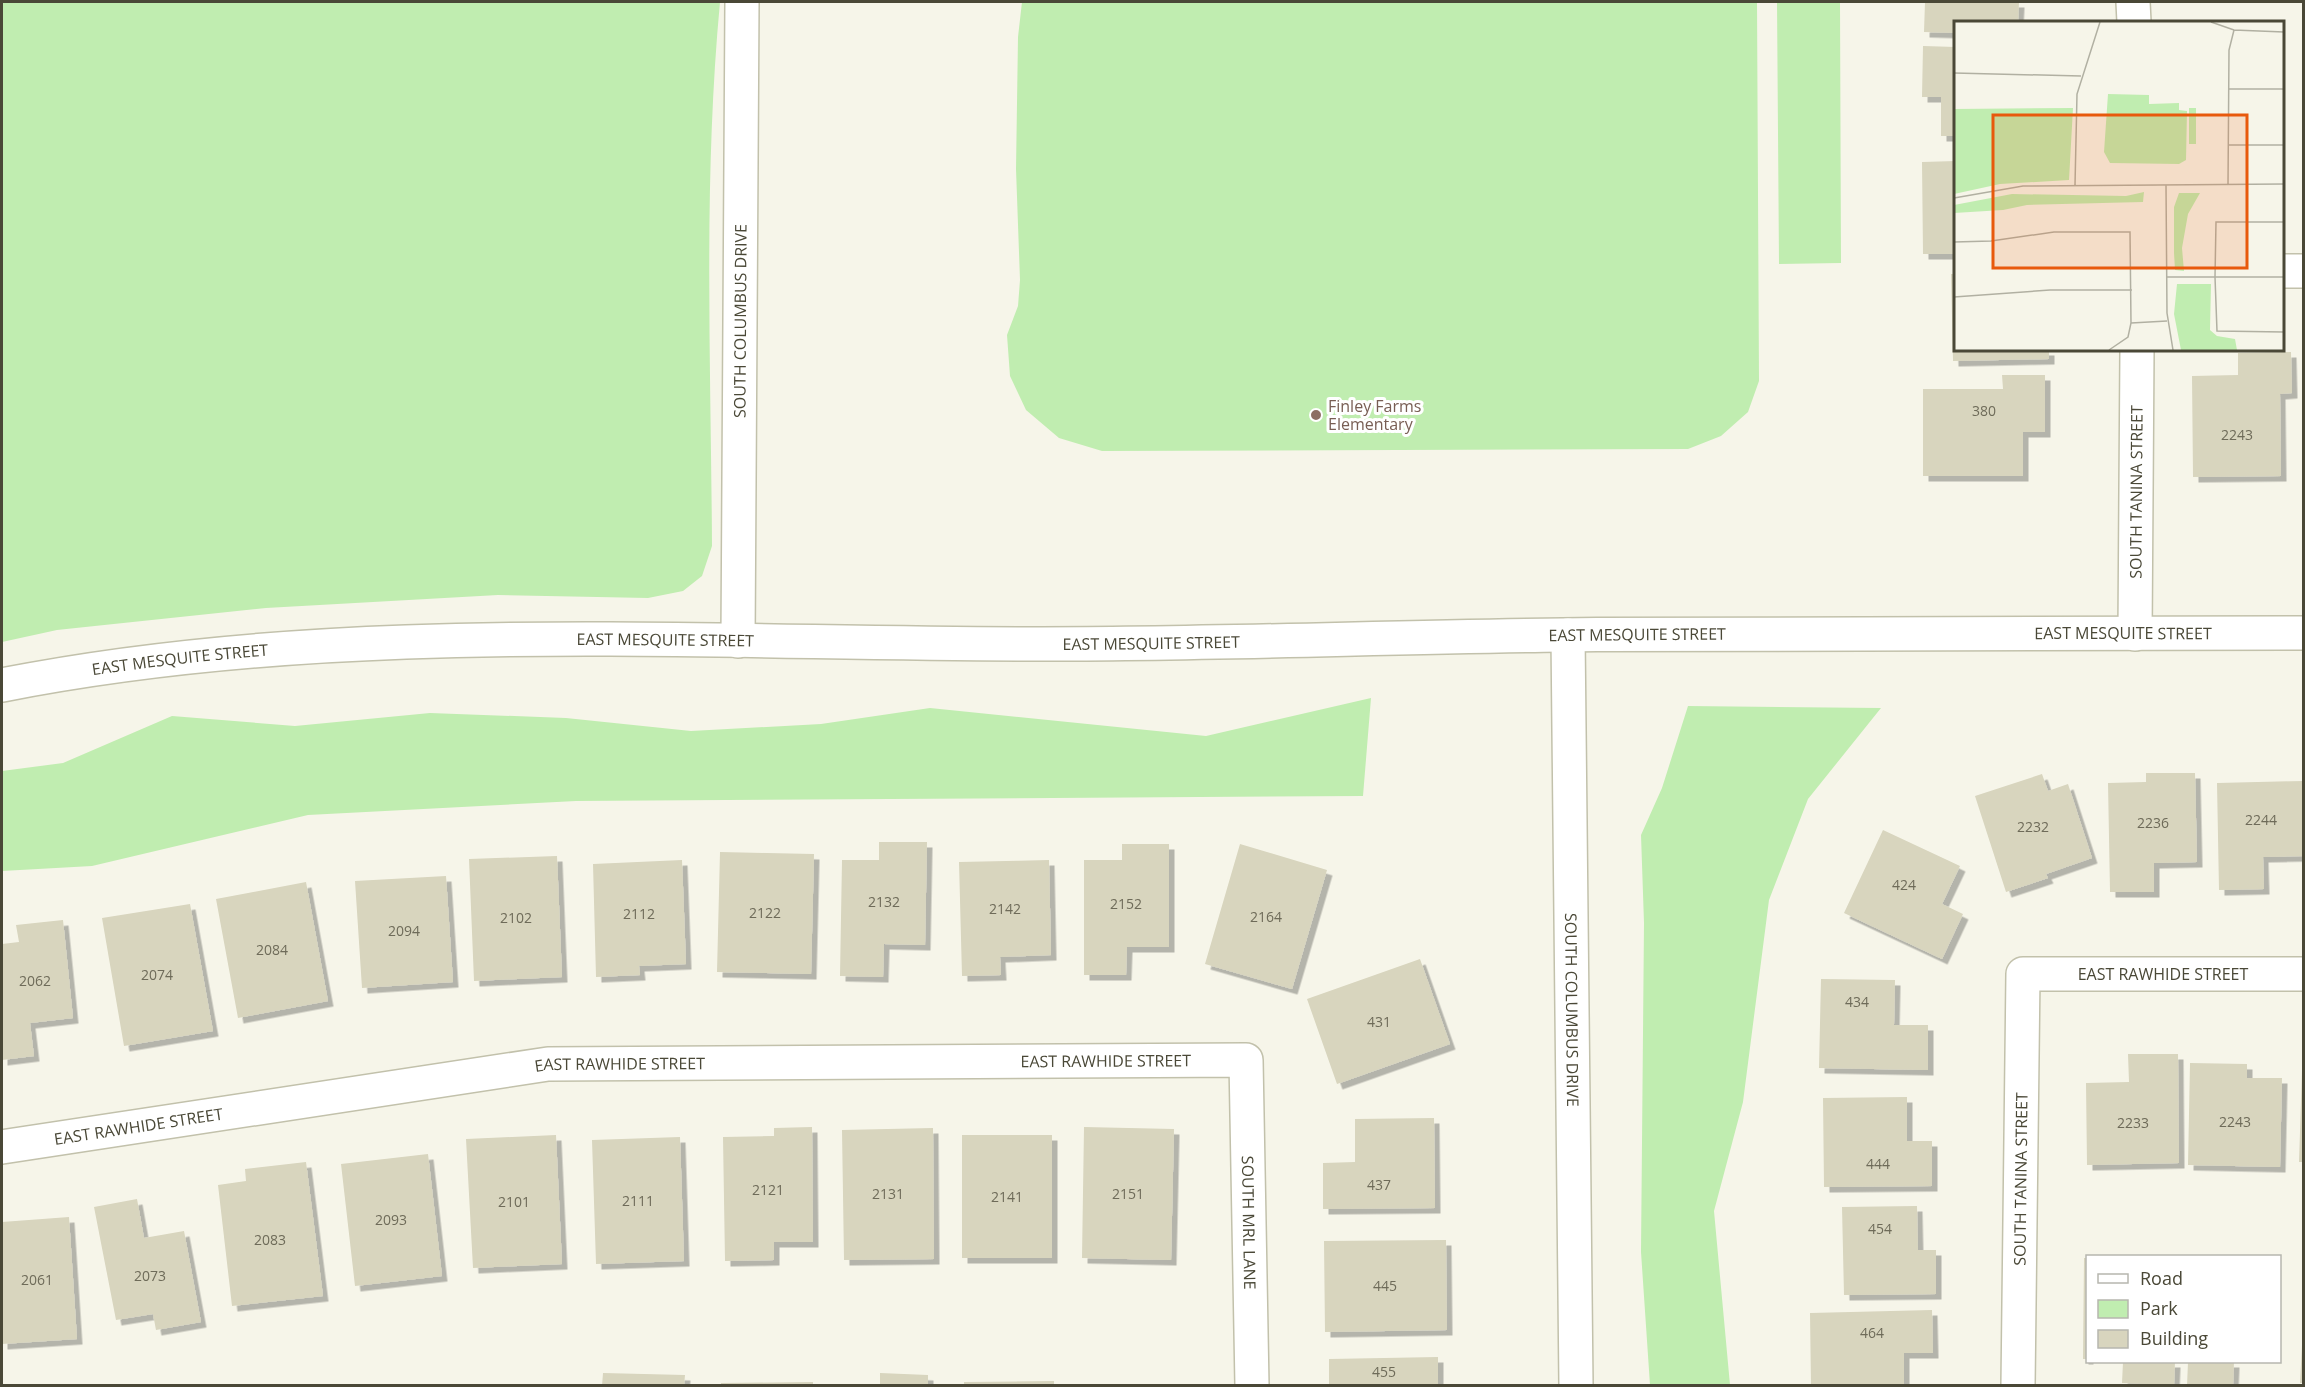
<svg xmlns="http://www.w3.org/2000/svg" width="2305" height="1387" font-family="'Open Sans',sans-serif">
	<style>
		.green { fill: #c0edb0 }
		.building { fill: #d8d5be; filter: url(#shadow) }
		.lines { fill: none; stroke-linecap: round; stroke-linejoin: round }
		.minor-casing { stroke: #c2c1ab; stroke-width: 36 }
		.tertiary-casing { stroke: #c2c1ab; stroke-width: 36 }
		.minor { stroke: #fff; stroke-width: 33 }
		.tertiary { stroke: #fff; stroke-width: 33 }
		.education-dot { fill: #8d6e63; stroke: #fff; stroke-width: 2 }
		.labels { text-anchor: middle; stroke-width: 6; stroke-linejoin: round; paint-order: stroke }
		.number-label { font-size: 14px; fill: #6e6b59 }
		.street-label { font-size: 16px; fill: #4a4837; stroke: #fff }
		.education-label { font-size: 16px; fill: #785e54; stroke: #fff; text-anchor: start }
		.inset-road { fill: none; stroke: #b1b0a2; stroke-width: 1.5 }
		.view { fill: #e8590c; fill-opacity: 0.15; stroke: #e8590c; stroke-width: 3 }
		.inset-edge { fill: none; stroke: #4a4837; stroke-width: 3 }
	</style>
	<defs>
		<filter id="shadow"><feDropShadow dx="5.5" dy="5.5" stdDeviation="0" flood-color="#0004"/></filter>
	</defs>
	<rect width="100%" height="100%" fill="#f6f5e9"/>
	<path class="green" d="M2,2H720C703,182 711,365 712,546L702,576L683,591L648,598L498,595L266,608L57,630L2,642Z
		M1022,2H1757L1759,381L1748,412L1721,436L1688,449L1102,451L1059,438L1026,410L1010,376L1007,335L1018,306L1020,280L1016,169L1018,37Z
		M1777,2H1840L1841,263L1779,264Z
		M1371,698L1363,796L576,801L308,815L92,866L2,871V771L63,763L172,716L295,726L430,713L566,718L691,731L821,724L930,708L1206,736Z
		M1688,706L1881,708L1808,799L1769,900L1743,1102L1714,1211L1730,1385H1650L1641,1252L1644,923L1641,835L1662,788Z"/>
	<path class="building" d="M1925,2H2019L2018,22H1956V33L1924,32Z
		M1923,46L1956,47V136H1941V97H1922Z
		M1956,161V254H1923L1922,162Z
		M1951,274H1956V350H2049V359L1953,361Z
		M2291,352L2292,393L2280,394L2281,476L2193,477L2192,376L2238,375V353Z
		M2002,375H2045V432H2023V476H1923V389H2003Z
		M2146,773H2195L2197,862L2154,863V892H2110L2108,783L2146,782Z
		M2042,774L2048,791L2068,784L2092,858L2046,874L2048,878L2006,892L1975,796Z
		M2304,781V856L2263,857L2264,889L2219,890L2217,783Z
		M1883,830L1960,866L1942,904L1963,914L1942,959L1844,913Z
		M879,842H927L925,945L884,944L883,977L840,976L842,860H879Z
		M1122,844H1169V947H1127L1126,975H1084V860H1122Z
		M1240,844L1327,870L1292,989L1205,964Z
		M720,852L814,854L811,974L717,972Z
		M557,856L562,977L474,981L469,859Z
		M682,860L686,964L639,966L640,975L596,977L593,864Z
		M1049,860L1051,955L1000,957L1001,975L962,976L959,862Z
		M446,876L453,982L362,988L355,881Z
		M306,882L328,1001L238,1018L216,899Z
		M190,904L213,1031L124,1046L102,918Z
		M63,920L73,1018L30,1023L34,1056L2,1060V944L19,942L16,925Z
		M1420,959L1450,1044L1337,1084L1307,999Z
		M1821,979L1895,980L1894,1025H1928V1070L1819,1068Z
		M2128,1054H2178L2179,1163L2087,1165L2086,1083L2129,1082Z
		M2190,1063L2247,1064V1078H2282L2280,1167L2188,1165Z
		M2302,1070H2304V1162H2299Z
		M1907,1097V1141H1932V1186L1824,1187L1823,1098Z
		M1434,1118L1435,1208L1323,1209V1163L1355,1162V1119Z
		M812,1127L813,1242H774V1260L725,1261L723,1137L774,1136V1128Z
		M1084,1127L1174,1129L1171,1260L1082,1258Z
		M933,1128L934,1259L844,1260L842,1130Z
		M556,1135L562,1264L473,1268L466,1139Z
		M962,1135H1052V1258H962Z
		M680,1137L684,1261L596,1264L592,1140Z
		M428,1154L442,1276L355,1286L341,1164Z
		M306,1162L323,1296L232,1306L218,1185L246,1181L245,1169Z
		M137,1199L144,1238L184,1231L201,1322L156,1330L153,1314L116,1320L94,1207Z
		M1917,1206L1918,1250H1936V1294L1844,1295L1842,1207Z
		M69,1217L77,1339L2,1344V1222Z
		M1446,1240L1447,1330L1325,1332L1324,1241Z
		M2084,1258H2088V1359H2083Z
		M1932,1310L1933,1353H1904V1386H1811L1810,1313Z
		M2302,1345H2304V1383H2300Z
		M1438,1357V1386H1329V1359Z
		M2123,1362H2175L2174,1385L2122,1383Z
		M2188,1362H2234L2233,1386H2187Z
		M603,1373L685,1375L684,1386H602Z
		M880,1373L928,1375V1386H880Z
		M1054,1381V1386H964V1382Z
		M813,1382V1386H721V1383Z"/>
	<g class="lines">
		<g class="minor-casing">
			<g id="minor">
				<path d="M2133,2L2134,22"/>
				<path d="M2282,271H2304"/>
				<path id="s1" d="M2135,634L2137,350"/>
				<path id="s2" d="M738,641L742,2"/>
				<path id="s3" d="M2,1147L548,1064L1246,1060L1252,1386"/>
				<path id="s4" d="M2018,1386L2023,974H2304"/>
			</g>
		</g>
		<g class="tertiary-casing">
			<g id="tertiary">
				<path id="s5" d="M1568,635L1576,1386"/>
				<path id="s6" d="M2,685C343,618 695,644 1041,644C1215,644 1389,637 1562,635C1809,632 2056,634 2304,633"/>
			</g>
		</g>
		<use href="#minor" class="minor"/>
		<use href="#tertiary" class="tertiary"/>
	</g>
	<circle class="education-dot" cx="1316" cy="415" r="6"/>
	<g class="labels">
		<g class="number-label">
			<text x="1984" y="416">380</text>
			<text x="2237" y="440">2243</text>
			<text x="2261" y="825">2244</text>
			<text x="2153" y="828">2236</text>
			<text x="2033" y="832">2232</text>
			<text x="1904" y="890">424</text>
			<text x="884" y="907">2132</text>
			<text x="1126" y="909">2152</text>
			<text x="1005" y="914">2142</text>
			<text x="765" y="918">2122</text>
			<text x="639" y="919">2112</text>
			<text x="1266" y="922">2164</text>
			<text x="516" y="923">2102</text>
			<text x="404" y="936">2094</text>
			<text x="272" y="955">2084</text>
			<text x="157" y="980">2074</text>
			<text x="35" y="986">2062</text>
			<text x="1857" y="1007">434</text>
			<text x="1379" y="1027">431</text>
			<text x="2235" y="1127">2243</text>
			<text x="2133" y="1128">2233</text>
			<text x="1878" y="1169">444</text>
			<text x="1379" y="1190">437</text>
			<text x="768" y="1195">2121</text>
			<text x="888" y="1199">2131</text>
			<text x="1128" y="1199">2151</text>
			<text x="1007" y="1202">2141</text>
			<text x="638" y="1206">2111</text>
			<text x="514" y="1207">2101</text>
			<text x="391" y="1225">2093</text>
			<text x="1880" y="1234">454</text>
			<text x="270" y="1245">2083</text>
			<text x="150" y="1281">2073</text>
			<text x="37" y="1285">2061</text>
			<text x="1385" y="1291">445</text>
			<text x="1872" y="1338">464</text>
			<text x="1384" y="1377">455</text>
		</g>
		<g class="street-label">
			<text dy="6" stroke="none"><textPath href="#s2" startOffset="320">SOUTH COLUMBUS DRIVE</textPath></text>
			<text dy="6" stroke="none"><textPath href="#s1" startOffset="142">SOUTH TANINA STREET</textPath></text>
			<text dy="6" stroke="none"><textPath href="#s6" startOffset="2124">EAST MESQUITE STREET</textPath></text>
			<text dy="6" stroke="none"><textPath href="#s6" startOffset="1638">EAST MESQUITE STREET</textPath></text>
			<text dy="6" stroke="none"><textPath href="#s6" startOffset="666">EAST MESQUITE STREET</textPath></text>
			<text dy="6" stroke="none"><textPath href="#s6" startOffset="1152">EAST MESQUITE STREET</textPath></text>
			<text dy="6" stroke="none"><textPath href="#s6" startOffset="180">EAST MESQUITE STREET</textPath></text>
			<text dy="6" stroke="none"><textPath href="#s4" startOffset="552">EAST RAWHIDE STREET</textPath></text>
			<text dy="6" stroke="none"><textPath href="#s5" startOffset="375">SOUTH COLUMBUS DRIVE</textPath></text>
			<text dy="6" stroke="none"><textPath href="#s3" startOffset="1110">EAST RAWHIDE STREET</textPath></text>
			<text dy="6" stroke="none"><textPath href="#s3" startOffset="624">EAST RAWHIDE STREET</textPath></text>
			<text dy="6" stroke="none"><textPath href="#s3" startOffset="138">EAST RAWHIDE STREET</textPath></text>
			<text dy="6" stroke="none"><textPath href="#s4" startOffset="207">SOUTH TANINA STREET</textPath></text>
			<text dy="6" stroke="none"><textPath href="#s3" startOffset="1413">SOUTH MRL LANE</textPath></text>
		</g>
		<g class="education-label">
			<text x="1328" y="412">Finley Farms<tspan x="1328" dy="18">Elementary</tspan></text>
		</g>
	</g>
	<g transform="translate(1954 21)">
		<rect width="330" height="330" fill="#f6f5e9"/>
		<path d="M154,73L195,74V83L225,82V89L233,90L232,139L225,143L156,142L150,131ZM119,87L115,159L46,163L0,173V88ZM235,87H242V123H235ZM190,171L189,181L73,184L49,189L0,192V184L58,173L172,175ZM225,172H246L234,193L228,227L230,250L221,249L220,232V186ZM223,263H257L256,309L263,315L281,318L283,329H227L220,293Z" fill="#c0edb0"/>
		<path class="inset-road" d="M257,1L280,9L330,11M0,52L127,55M274,68H330M275,124H330M121,164L123,73L146,1M212,164L213,292L219,329M274,164L275,29L280,9M0,177L69,165L330,163M330,201H262L261,256L263,310L330,311M0,221L37,220L100,211H176L177,302L174,316L155,329M213,256H330M0,276L96,269H178M177,302L213,300"/>
		<path class="view" d="M39,94H293V247H39Z"/>
		<rect width="330" height="330" class="inset-edge"/>
	</g>
	<rect width="2305" height="1387" fill="none" stroke="#4a4837" stroke-width="6"/>
	<rect x="2086" y="1255" width="195" height="108" fill="#ffffff" stroke="#b7b6af" stroke-width="1.5"/>
	<rect x="2098" y="1274" width="30" height="9" fill="#ffffff" stroke="#b7b6af" stroke-width="1.5"/>
	<text x="2140" y="1285" font-size="18" fill="#4a4837">Road</text>
	<rect x="2098" y="1300" width="30" height="18" fill="#c0edb0" stroke="#b7b6af" stroke-width="1.5"/>
	<text x="2140" y="1315" font-size="18" fill="#4a4837">Park</text>
	<rect x="2098" y="1330" width="30" height="18" fill="#d8d5be" stroke="#b7b6af" stroke-width="1.5"/>
	<text x="2140" y="1345" font-size="18" fill="#4a4837">Building</text>
</svg>
